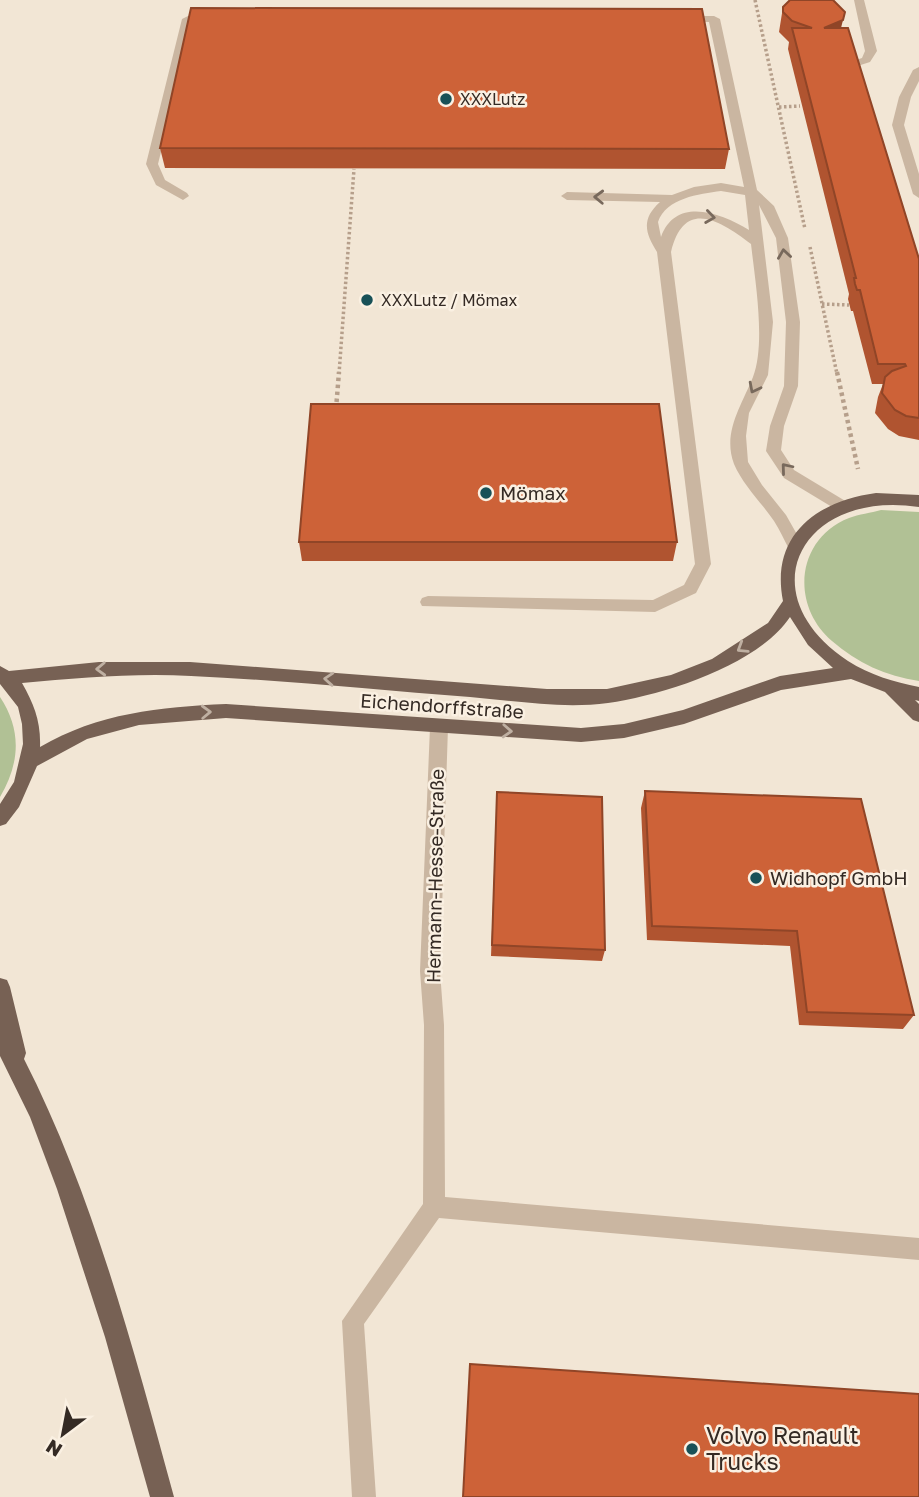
<svg xmlns="http://www.w3.org/2000/svg" width="919" height="1497" font-family="'Golos Text',sans-serif">
	<style>
		.green { fill: #b1c195 }
		.lines { fill: none; stroke-linecap: round; stroke-linejoin: round }
		.path-far1 { stroke: #b69f8b; stroke-width: 3.5; stroke-dasharray: 2.5 2.5; stroke-linecap: butt }
		.path { stroke: #b69f8b; stroke-width: 4.5; stroke-dasharray: 3.5 3.5; stroke-linecap: butt }
		.minor { fill: #cab6a1; fill-rule: evenodd }
		.major { fill: #776154; fill-rule: evenodd }
		.wall { fill: #b05430 }
		.shaded-wall { fill: #904527 }
		.building { fill: #cd6238; stroke: #904527; stroke-width: 2 }
		.oneway { stroke: #78695c }
		.oneway2 { stroke: #bfb0a2 }
		.poi-dot { fill: #185157; stroke: #faf0e2; stroke-width: 2.5 }
		.labels { text-anchor: middle; stroke-width: 5; stroke-linejoin: round; paint-order: stroke }
		.far-poi-label { font-size: 16px; fill: #342a24; stroke: #faf0e2; text-anchor: start }
		.poi-label { font-size: 19px; fill: #342a24; stroke: #faf0e2; text-anchor: start }
		.street-label { font-size: 19px; fill: #342a24; stroke: #faf0e2 }
		.near-poi-label { font-size: 23px; fill: #342a24; stroke: #faf0e2; text-anchor: start }
	</style>
	<rect width="100%" height="100%" fill="#f2e6d5"/>
	<path class="green" d="M881,510L919,512V681C886,676 857,663 832,641C790,605 796,539 849,518C859,514 871,513 881,510Z
		M0,697C22,730 20,763 0,797Z"/>
	<g class="lines">
		<path class="path-far1" d="M755,0L805,229
			M779,107L800,106
			M810,247L837,374
			M822,304L849,305
			M339,374L354,169"/>
		<path class="path" d="M837,372L858,469
			M336,409L339,372"/>
		<path class="minor" d="M854,0H864L877,51L870,62L848,69L842,66L844,64L862,58L865,51Z
			M188,16H210L216,19L210,22H193L158,164L165,180L187,193L189,196L183,200L156,185L146,164L182,19Z
			M683,16H714L720,19L757,190L774,206L788,238L800,322L798,386L784,426L781,450L794,470L847,502L850,506L842,512L837,510L784,478L766,451L770,426L784,386L786,322L776,238L759,205L773,322L768,375L749,413L746,436L748,462L762,485L786,515L803,545L801,549H789C784,540 780,530 774,521C761,502 743,485 734,464C722,432 742,405 753,377C766,343 755,280 751,244C718,219 684,199 671,252L711,564L696,593L655,612L422,606L420,602L422,598L428,596L653,600L684,585L695,564L657,252C645,233 641,219 660,202L567,200L561,196L567,192L672,195L694,187L721,183L744,187L709,22L679,21L677,19ZM721,191L745,195L749,230C721,213 676,196 661,237L658,222C666,198 699,194 721,191Z
			M919,67V81L911,97L904,125L919,174V198L913,194L892,125L899,97L913,70Z
			M439,720L445,722L448,727L440,971L444,1025L445,1197L919,1238V1260L439,1218L364,1324L376,1497H352L342,1321L423,1204L424,1025L420,971L430,727L433,722Z"/>
		<path class="major" d="M876,493L919,495V507C802,489 746,593 848,661C870,675 894,682 919,687V701L915,700L919,704V722L913,720L885,692L851,679L781,690L684,724L624,738L581,742L226,718L139,725L87,739L37,766L19,807L6,824L0,826V804L14,782L23,744L22,724L18,707L0,684V666L9,671L99,662H190L547,689H607L671,675L712,659L768,623L783,601C770,536 816,501 876,493ZM790,617L808,645L833,668L780,676L683,710L624,724L581,728L226,704C160,707 98,713 40,747C41,722 34,704 22,683C78,678 134,673 191,676C284,680 377,690 470,697C515,701 563,709 608,703C664,695 758,665 790,617Z
			M0,978L7,980L10,987L26,1053L24,1059C93,1194 134,1351 174,1497H150L105,1337L57,1189L30,1117L0,1056Z"/>
	</g>
	<path class="wall" d="M783,7L841,28L919,259V440L899,436L888,429L875,413L878,397L883,384H872L853,311H851L848,299L849,294L788,49L789,42L779,32Z
		M160,148L729,149L725,169L165,168Z
		M299,542H677L673,561H302Z
		M645,791L914,1015L903,1029L799,1025L790,946L647,940L641,808Z
		M497,792L605,950L602,961L491,956Z"/>
	<path class="shaded-wall" d="M843,20L838,40L824,28Z"/>
	<path class="building" d="M790,0H833L845,12L843,20L824,28H848L919,259V418L906,416L895,410L882,393L885,377L892,371L906,366L905,364H878L860,290H857L855,284L854,278H856L792,28H812L792,21L783,12V7Z
		M191,8L702,9L729,149L160,148Z
		M311,404H659L677,542H299Z
		M645,791L861,799L914,1015L807,1012L797,931L652,926Z
		M497,792L602,797L605,950L492,945Z
		M470,1364L919,1394V1497H463Z"/>
	<defs><path id="oneway-chevron" d="M-2-3.5L2.5 0L-2 3.5" fill="none" stroke-width="1.6" stroke-linecap="round" stroke-linejoin="round" transform="scale(1.75)"/></defs>
	<g class="oneway">
		<use href="#oneway-chevron" transform="translate(599 197) rotate(-178)"/>
		<use href="#oneway-chevron" transform="translate(710 217) rotate(8)"/>
		<use href="#oneway-chevron" transform="translate(784 254) rotate(-98)"/>
		<use href="#oneway-chevron" transform="translate(754 388) rotate(117)"/>
		<use href="#oneway-chevron" transform="translate(786 468) rotate(-130)"/>
	</g>
	<g class="oneway2">
		<use href="#oneway-chevron" transform="translate(742 648) rotate(148)"/>
		<use href="#oneway-chevron" transform="translate(101 669) rotate(178)"/>
		<use href="#oneway-chevron" transform="translate(329 679) rotate(-176)"/>
		<use href="#oneway-chevron" transform="translate(206 712) rotate(-2)"/>
		<use href="#oneway-chevron" transform="translate(507 731) rotate(3)"/>
	</g>
	<g class="poi-dot">
		<circle cx="446" cy="99" r="7"/>
		<circle cx="367" cy="300" r="7"/>
		<circle cx="486" cy="493" r="7"/>
		<circle cx="756" cy="878" r="7"/>
		<circle cx="692" cy="1449" r="7"/>
	</g>
	<g class="labels">
		<g class="far-poi-label">
			<text x="460" y="105">XXXLutz</text>
			<text x="381" y="306">XXXLutz / Mömax</text>
		</g>
		<g class="poi-label">
			<text x="500" y="500">Mömax</text>
			<text x="770" y="885">Widhopf GmbH</text>
		</g>
		<g class="street-label">
			<text transform="translate(442 706) rotate(4)" y="7">Eichendorffstraße</text>
			<text transform="translate(435 876) rotate(-89)" y="7">Hermann-Hesse-Straße</text>
		</g>
		<g class="near-poi-label">
			<text x="706" y="1444">Volvo Renault<tspan x="706" dy="26">Trucks</tspan></text>
		</g>
	</g>
	<g transform="translate(63 1434) rotate(212)" stroke="#faf0e2" stroke-width="5" paint-order="stroke">
	<path d="M0-5L12 26L0 18L-12 26Z" fill="#342a24"/>
	<text y="-10" font-size="19" font-weight="bold" text-anchor="middle" fill="#342a24">N</text>
	</g>
</svg>
